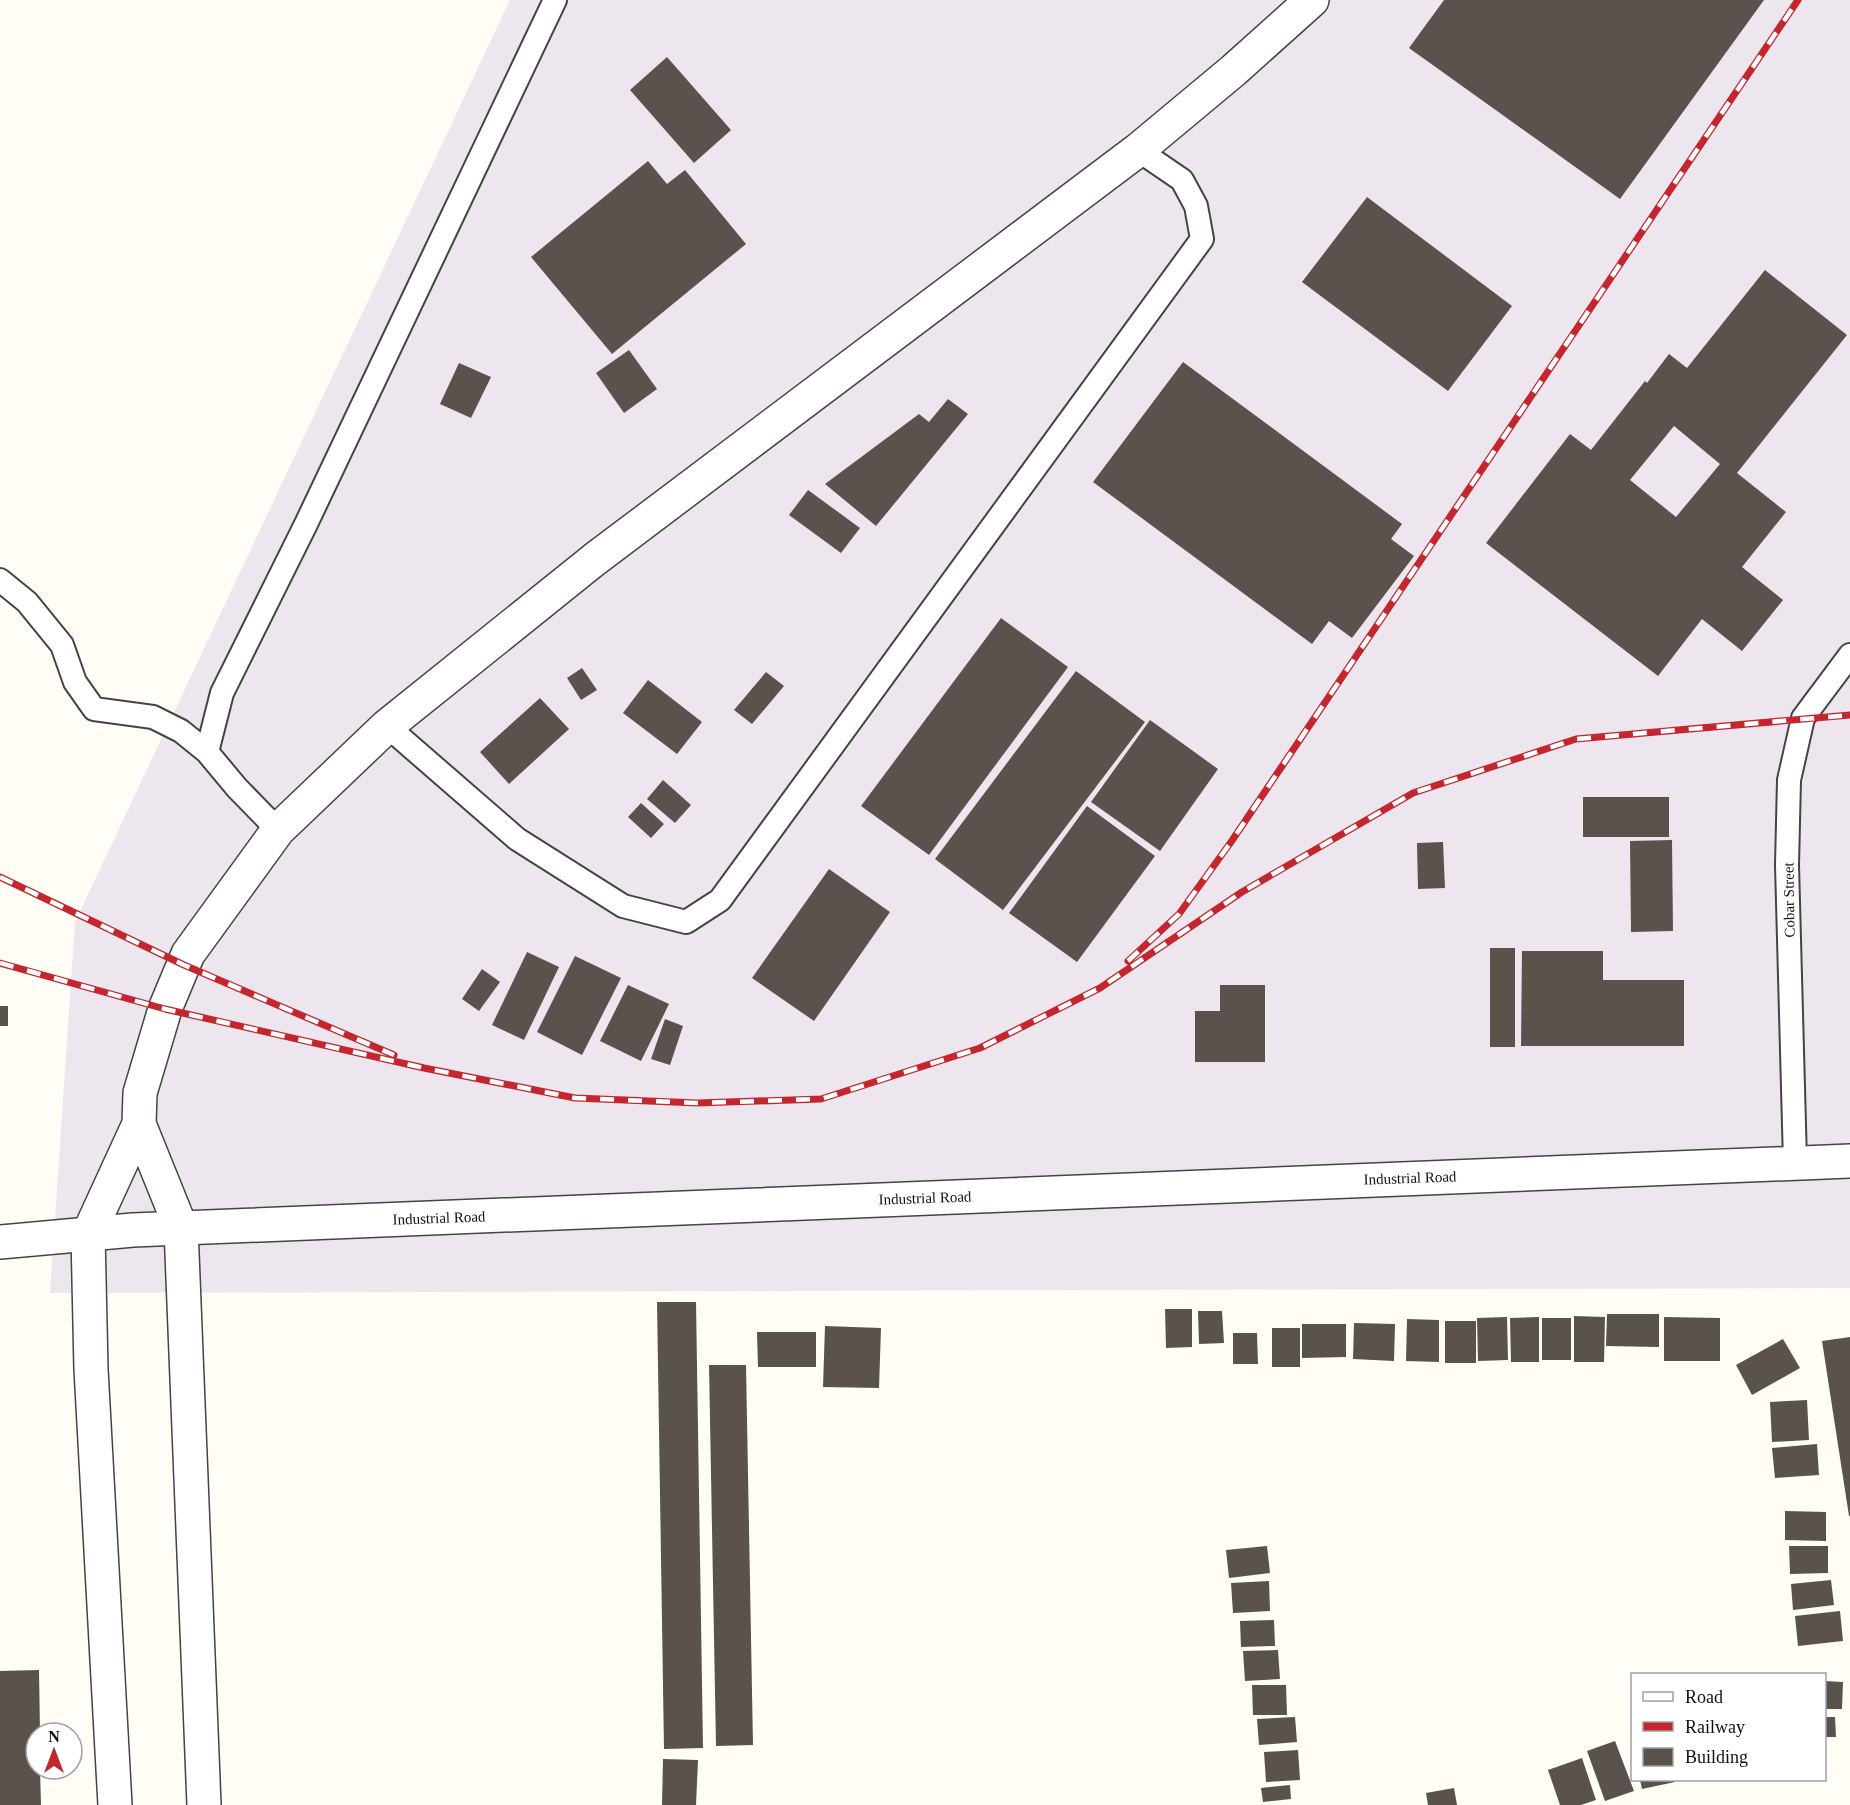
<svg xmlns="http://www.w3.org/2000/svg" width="1850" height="1805" font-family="'Times New Roman',serif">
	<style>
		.industrial { fill: #eee6ef }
		.building { fill: #5a524d; fill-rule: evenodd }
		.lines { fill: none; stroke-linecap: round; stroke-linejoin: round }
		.service-casing { stroke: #444; stroke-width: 26 }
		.minor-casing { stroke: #444; stroke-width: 36 }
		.tertiary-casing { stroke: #444; stroke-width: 36 }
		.service { stroke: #fff; stroke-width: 22 }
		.minor { stroke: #fff; stroke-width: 33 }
		.tertiary { stroke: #fff; stroke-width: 33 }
		.rail-casing { stroke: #c4262e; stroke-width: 7 }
		.rail { stroke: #fff; stroke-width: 4.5; stroke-dasharray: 14; stroke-linecap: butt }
		.labels { text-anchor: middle; stroke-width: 6; stroke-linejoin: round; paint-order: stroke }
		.street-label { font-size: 15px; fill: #111; stroke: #fff }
	</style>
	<rect width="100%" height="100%" fill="#fffdf5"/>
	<path class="industrial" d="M510,0H1850V1288L50,1293L75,922Z"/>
	<path class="building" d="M1444,0H1764L1620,199L1409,48Z
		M667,57L731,130L694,163L630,90Z
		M648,161L667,184L685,170L746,244L612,354L531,257Z
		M1367,197L1512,306L1448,391L1302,282Z
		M1765,270L1847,335L1737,473L1786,512L1742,567L1783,600L1742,651L1702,619L1658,676L1486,543L1570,434L1591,450L1645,381L1647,383L1669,354L1687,368ZM1674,426L1720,464L1676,517L1630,480Z
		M629,350L657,389L624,413L596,373Z
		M1183,362L1402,524L1391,539L1414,556L1352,638L1329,621L1312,644L1093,482Z
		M459,363L491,377L471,418L440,404Z
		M948,399L968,414L876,526L825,484L919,414L929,422Z
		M808,490L860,528L841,553L789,515Z
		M1001,618L1068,667L929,855L861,806Z
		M582,668L597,690L581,700L567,678Z
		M1076,671L1145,722L1003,910L935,859Z
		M766,672L784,686L752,724L734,710Z
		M648,680L702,722L677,754L623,713Z
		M540,698L569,729L509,784L480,752Z
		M1150,720L1218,769L1160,851L1091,802Z
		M663,780L691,805L675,823L647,799Z
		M1583,797H1669V837H1583Z
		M641,803L664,824L651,838L628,817Z
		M1087,806L1155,856L1077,962L1009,913Z
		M1672,840L1673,931L1631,932L1630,841Z
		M1443,842L1445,888L1418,889L1417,843Z
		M829,869L890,912L814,1021L752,978Z
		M1490,948H1515V1047H1490Z
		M1522,951H1603V980H1684V1046H1521Z
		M527,952L559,967L524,1040L492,1025Z
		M575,956L621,978L582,1055L537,1032Z
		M482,969L500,982L479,1011L462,999Z
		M628,985L669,1004L641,1061L600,1041Z
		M1220,985H1265V1062H1195V1011H1220Z
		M0,1006H8V1026H0Z
		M665,1019L683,1026L670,1065L651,1059Z
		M657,1302H696L703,1748L664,1749Z
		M1165,1309H1192V1347L1166,1348Z
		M1198,1311H1222L1224,1343L1199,1344Z
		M1607,1314H1659V1347L1606,1346Z
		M1574,1316L1605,1317L1604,1362H1574Z
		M1507,1317L1508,1360L1478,1361L1477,1318Z
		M1539,1317V1362H1511L1510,1318Z
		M1664,1317L1720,1318V1361H1664Z
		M1542,1318H1571V1360H1542Z
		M1407,1319L1439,1320V1362L1406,1361Z
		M1445,1321H1476V1363H1445Z
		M1354,1323L1395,1324L1394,1361L1353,1359Z
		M1302,1324H1346V1357L1302,1358Z
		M825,1326L881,1328L879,1388L823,1387Z
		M1272,1328H1300V1367H1272Z
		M757,1332H816V1367H758Z
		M1233,1333H1257L1258,1364H1233Z
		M1850,1337V1516H1849L1822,1341Z
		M1783,1339L1800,1368L1752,1395L1736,1365Z
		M709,1365H746L753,1745L716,1746Z
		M1807,1400L1809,1440L1772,1442L1770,1402Z
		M1817,1444L1819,1475L1775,1478L1772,1448Z
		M1785,1511L1826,1512V1541L1785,1540Z
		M1267,1546L1270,1573L1229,1578L1226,1550Z
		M1789,1546H1828V1573L1790,1574Z
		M1831,1580L1834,1605L1793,1610L1791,1584Z
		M1269,1581L1270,1611L1233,1613L1231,1583Z
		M1840,1611L1843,1641L1798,1646L1795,1616Z
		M1274,1620L1275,1646L1241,1647L1240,1621Z
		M1278,1650L1280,1679L1245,1681L1243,1651Z
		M39,1670L40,1733H36V1769H40L41,1805H0V1671Z
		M1824,1681L1843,1682L1842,1709H1824Z
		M1252,1685H1286L1287,1715H1253Z
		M1295,1717L1297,1742L1259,1745L1257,1719Z
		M1824,1717H1835L1836,1737H1824Z
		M1615,1741L1634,1791L1605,1801L1587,1751Z
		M1298,1750L1300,1780L1266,1782L1264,1752Z
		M1582,1758L1596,1800L1581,1805H1560L1548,1770Z
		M663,1759L698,1760L696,1805H662Z
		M1640,1780H1674L1675,1782L1642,1789Z
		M1290,1785L1291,1799L1263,1802L1261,1788Z
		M1454,1788L1457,1805H1428L1426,1793Z"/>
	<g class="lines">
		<g class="service-casing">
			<path id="service" d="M0,580L27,602L62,645L75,682L94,709L153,717L181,731L207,752
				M387,726L517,839L623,906L686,922L720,900L1202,239L1196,206L1182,180L1138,150
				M278,830L237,788L207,752L222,693L306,524L555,0
				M1795,1162L1787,865L1789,780L1803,718L1850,655"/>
		</g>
		<g class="minor-casing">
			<path id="minor" d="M115,1805L91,1369L88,1235L139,1124
				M204,1805L181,1228L139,1124L140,1093L165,1009L188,954L278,830L387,726L595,559L1138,150L1234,70L1312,0"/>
		</g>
		<g class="tertiary-casing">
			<path id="tertiary" d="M0,1242L133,1230L1850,1161"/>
		</g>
		<use href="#service" class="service"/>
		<use href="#minor" class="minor"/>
		<use href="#tertiary" class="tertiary"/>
		<g class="rail-casing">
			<path id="rail" d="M0,877L184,965L394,1055
				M1128,961L1179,914L1231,842L1798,0
				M0,963L165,1009L424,1068L575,1098L698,1103L821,1099L980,1048L1100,988L1242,892L1413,793L1576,739L1850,715"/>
		</g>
		<use href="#rail" class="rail"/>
	</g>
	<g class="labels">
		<g class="street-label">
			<text transform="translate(1789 900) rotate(-91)" y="5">Cobar Street</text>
			<text transform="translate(1410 1178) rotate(-2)" y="5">Industrial Road</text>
			<text transform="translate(925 1198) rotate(-2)" y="5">Industrial Road</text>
			<text transform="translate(439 1218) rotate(-2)" y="5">Industrial Road</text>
		</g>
	</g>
	<rect x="1631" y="1673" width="195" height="108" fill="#ffffff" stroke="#a0a0a0" stroke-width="1.5"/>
	<rect x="1643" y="1692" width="30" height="9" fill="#ffffff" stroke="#a0a0a0" stroke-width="1.5"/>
	<text x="1685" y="1703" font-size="18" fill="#111111">Road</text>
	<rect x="1643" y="1722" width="30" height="9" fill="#c4262e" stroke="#a0a0a0" stroke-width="1.5"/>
	<text x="1685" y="1733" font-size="18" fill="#111111">Railway</text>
	<rect x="1643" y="1748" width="30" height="18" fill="#5a524d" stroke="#a0a0a0" stroke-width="1.5"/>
	<text x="1685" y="1763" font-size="18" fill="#111111">Building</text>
	<g transform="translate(54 1751)"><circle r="28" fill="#ffffff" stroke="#a0a0a0" stroke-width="1.5"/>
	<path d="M0-4.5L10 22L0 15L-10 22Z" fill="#c4262e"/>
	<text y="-9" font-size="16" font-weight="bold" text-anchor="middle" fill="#111111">N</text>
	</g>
</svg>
